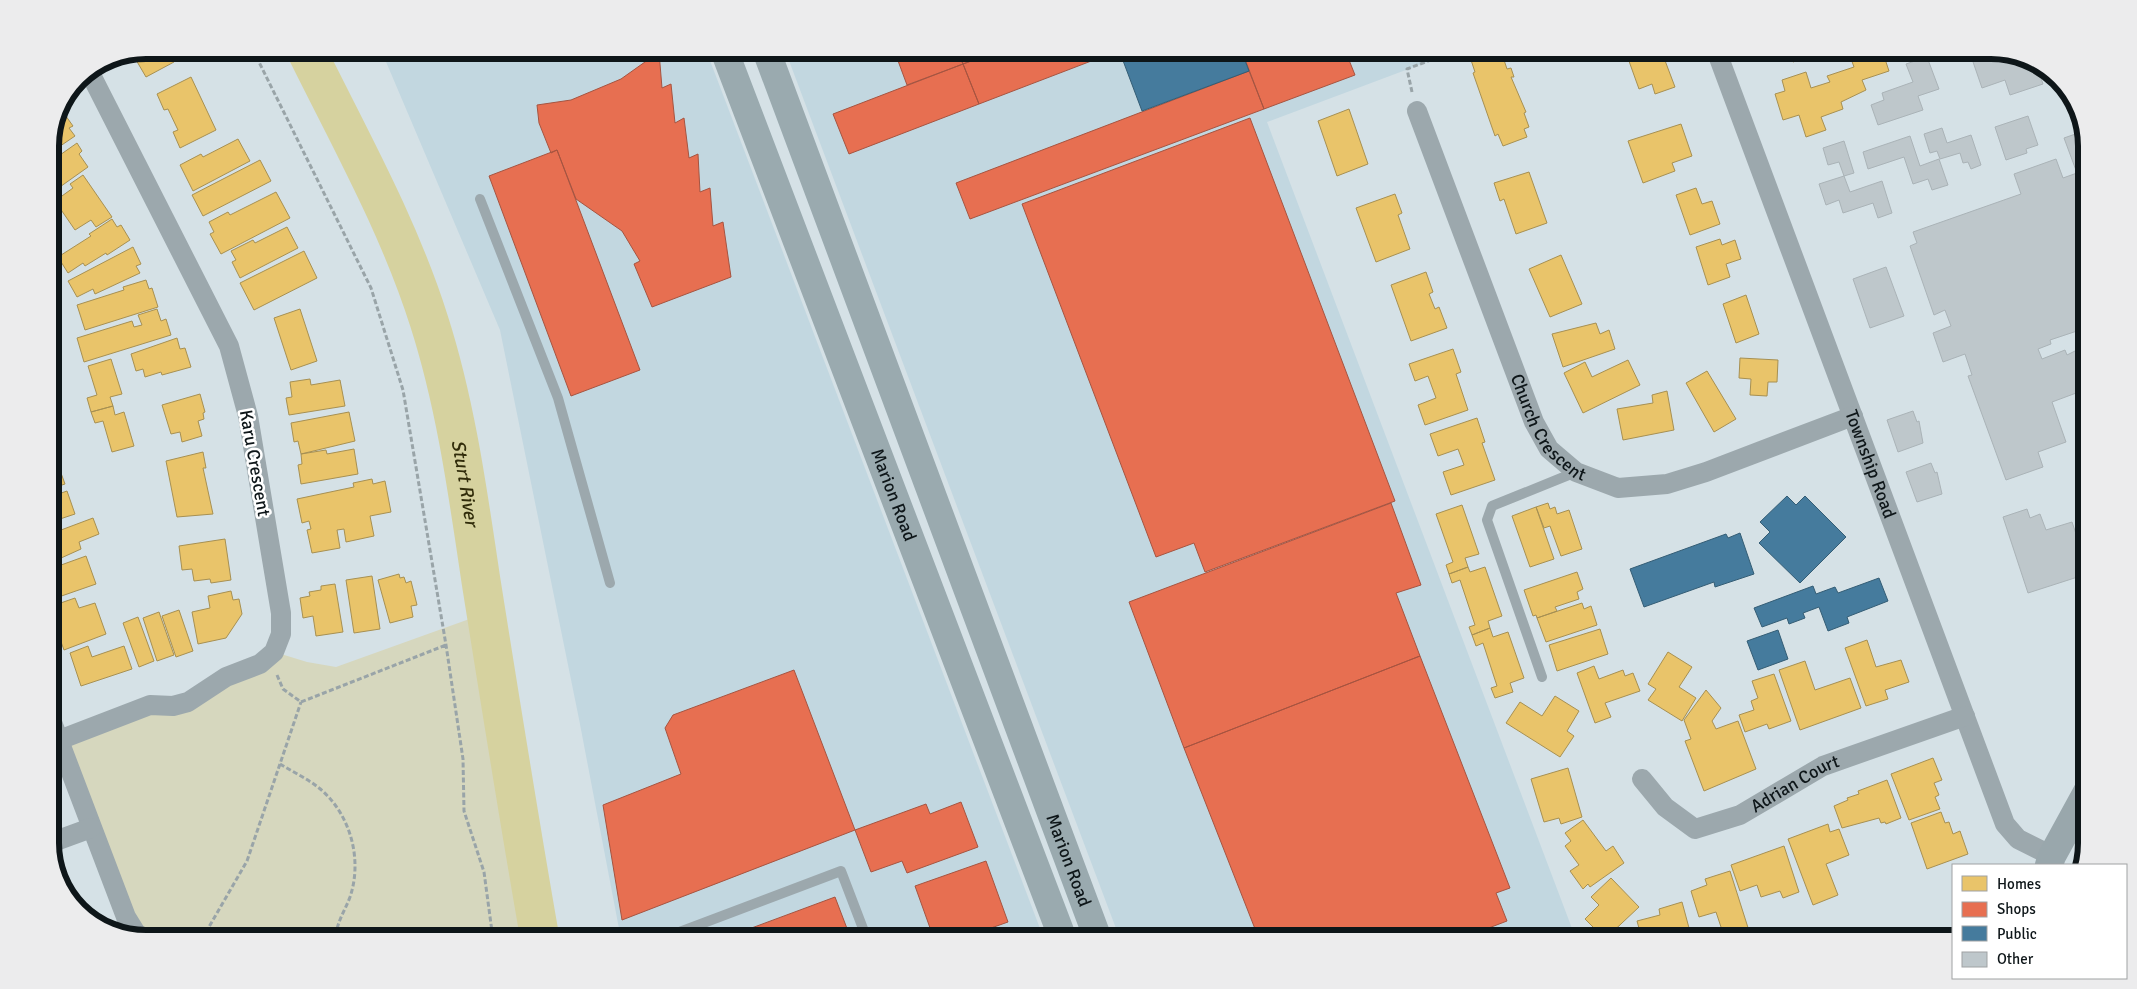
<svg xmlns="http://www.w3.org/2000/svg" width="2137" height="989" font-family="Signika,sans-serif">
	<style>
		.built { fill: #c2d7e0 }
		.green { fill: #d6d7be }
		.homes { fill: #e9c46a; stroke: #a79052 }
		.shops { fill: #e76f51; stroke: #a65440 }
		.public { fill: #457b9d; stroke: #345d75 }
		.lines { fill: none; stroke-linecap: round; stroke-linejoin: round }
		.river { stroke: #d6d29f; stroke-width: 39 }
		.building { fill: #bec7cb; stroke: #aab3b7 }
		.path { stroke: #99a4a8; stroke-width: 3; stroke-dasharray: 5 2.5; stroke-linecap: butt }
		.lane { stroke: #9ca8ad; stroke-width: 10 }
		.street { stroke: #9ca8ad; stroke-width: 20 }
		.secondary { stroke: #99a7ac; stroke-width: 28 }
		.primary { stroke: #9aaaaf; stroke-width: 28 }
		.labels { text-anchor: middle; stroke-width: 5; stroke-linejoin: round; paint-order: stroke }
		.street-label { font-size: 18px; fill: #0e1619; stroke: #fff }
		.water-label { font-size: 19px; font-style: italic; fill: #312c0a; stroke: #fff }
		.rim { fill: none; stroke: #0e1619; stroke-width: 6 }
	</style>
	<rect width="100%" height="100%" fill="#d5e1e6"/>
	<path class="built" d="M381,50H706L1044,939H621L579,719L500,330Z
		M785,50H1459L1267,122L1576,939H1120Z"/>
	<path class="green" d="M475,617L530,939H146L132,917L66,746L281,654L307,662L336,667Z"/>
	<path class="homes" d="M146,50H167L174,62L146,77L132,53Z
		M1625,50H1661L1675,87L1655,94L1652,84L1639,89Z
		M1789,50H1819L1820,52L1793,62Z
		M1867,50H1882L1889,71L1862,80L1866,90L1841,102L1843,109L1821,117L1826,130L1806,137L1799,115L1783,120L1775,94L1785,91L1782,80L1806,72L1811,88L1830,82L1827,76L1854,67L1850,56Z
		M1494,52L1497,59L1503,57L1507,69L1511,68L1514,77H1511L1526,112L1524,113L1529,127L1524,129L1527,137L1503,146L1498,134L1495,136L1473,73L1475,72L1471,60Z
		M191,77L216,130L180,148L173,132L178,130L168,109L164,110L157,94Z
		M1349,109L1368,164L1337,176L1318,121Z
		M63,112L73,126L69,128L75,136L50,153V140Z
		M1681,124L1692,156L1672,163L1675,171L1643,183L1628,141Z
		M238,139L250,161L193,191L180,165L201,154L203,157Z
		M77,143L82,151L79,154L88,167L50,194V162Z
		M260,160L271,181L203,216L192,195Z
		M1529,172L1547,223L1516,234L1504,199L1500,201L1494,183Z
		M83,175L112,217L96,227L91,220L75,230L55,201L73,188L70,184Z
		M1696,188L1702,204L1712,201L1720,224L1690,235L1676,195Z
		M276,192L290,218L221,254L210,234L214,232L209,222L228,212L230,215Z
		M1395,194L1402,213L1398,215L1410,249L1376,262L1356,208Z
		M112,219L117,227L121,225L130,240L107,255L106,253L85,266L83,263L68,273L58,257L91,236L89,234Z
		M287,227L298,248L240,278L232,262L236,260L231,251L253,240L255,243Z
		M1720,239L1722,245L1735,240L1741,259L1726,264L1730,277L1708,285L1696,247Z
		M133,247L141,264L136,266L140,273L95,294L93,289L77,297L68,281Z
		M304,251L317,278L254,310L240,283Z
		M1561,255L1582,304L1550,317L1529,269Z
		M1426,272L1433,292L1429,294L1435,309L1439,307L1447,328L1411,341L1391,285Z
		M146,280L149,289L152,288L158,307L85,330L77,305L124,290L123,287Z
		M1746,295L1759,334L1736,343L1723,304Z
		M157,309L161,321L166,319L171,335L84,362L77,338L132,321L134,327L142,325L138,315Z
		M300,309L317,361L291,370L274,318Z
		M1596,323L1600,334L1609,330L1615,349L1563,367L1552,334Z
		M177,338L180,349L185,348L191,367L162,375L161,372L145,377L143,369L136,371L131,354Z
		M1453,349L1461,372L1456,374L1468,410L1425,425L1418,405L1436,398L1428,376L1415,381L1409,364Z
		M1740,358L1778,360L1777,382H1768L1767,396L1750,395L1751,379L1739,378Z
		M111,359L122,394L110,397L113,406L91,412L87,398L97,395L88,366Z
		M1628,360L1640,385L1583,413L1564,373L1585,362L1592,377Z
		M1707,371L1736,419L1714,432L1686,383Z
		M310,379L311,385L340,380L345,406L289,415L286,398L292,397L290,382Z
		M1667,391L1674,430L1623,440L1617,409L1653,403L1652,395Z
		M200,394L205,412L203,413L204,419L198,421L202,436L182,442L180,432L171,434L162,405Z
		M113,406L115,415L124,412L134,446L112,452L103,421L95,423L91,412Z
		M349,412L355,441L301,454L298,441L294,442L291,423Z
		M1477,418L1485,442L1482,443L1495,480L1451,495L1443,472L1464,465L1458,449L1438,456L1430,434Z
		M51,429L60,455L50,458V430Z
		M354,449L358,474L301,484L298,465L302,464L301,454L326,450L327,454Z
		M203,452L206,468H203L213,514L177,517L166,461Z
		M57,462L65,484L50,489V464Z
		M372,479L373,484L385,481L391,512L370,516L374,536L346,542L344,529L337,530L340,548L312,553L307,530L311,529L309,521L302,523L297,499L354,487L353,483Z
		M67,491L75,514L51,522L54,527L50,529V497Z
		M1548,503L1550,509L1555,507L1557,514L1569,510L1582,549L1561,556L1550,526L1544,528L1536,507Z
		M1462,505L1479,554L1465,558L1468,567L1449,574L1446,565L1453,562L1436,514Z
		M1536,507L1554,559L1530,567L1512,516Z
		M93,518L99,534L79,542L81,549L50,563V531L53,533Z
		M225,539L231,580L211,583L210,579L194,581L192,569L182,570L179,546Z
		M86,556L96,584L50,600V569Z
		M1468,567L1470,572L1485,567L1502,616L1488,621L1490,628L1472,635L1469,627L1475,625L1460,580L1452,583L1449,574Z
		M1577,572L1583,589L1577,592L1579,599L1555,607L1557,611L1537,618L1536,615L1533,616L1524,590Z
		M399,574L400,578L404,577L406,583L411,581L417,605L411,606L413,617L390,623L378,580Z
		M372,576L380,629L354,633L346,580Z
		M335,584L343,632L316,636L313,616L303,618L300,598L310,596L309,592L321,590V586Z
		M231,591L233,600L239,599L242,614L226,638L198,644L192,612L210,608L208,596Z
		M75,598L79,608L95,603L106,634L64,650L52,617L56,616L52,606Z
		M1582,603L1584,609L1591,606L1597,625L1546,642L1537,618Z
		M179,610L193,651L176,657L162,616Z
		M159,612L174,655L157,661L143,618Z
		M138,617L154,661L139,667L123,623Z
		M1490,628L1493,637L1508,632L1524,678L1510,683L1513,692L1495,698L1491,688L1497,686L1483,643L1476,646L1472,635Z
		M1600,629L1608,654L1557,671L1549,645Z
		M1867,640L1876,667L1901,660L1909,682L1885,690L1888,699L1866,706L1845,648Z
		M88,646L92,657L124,646L132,669L81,686L70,653Z
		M1668,652L1692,667L1679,687L1696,698L1682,721L1648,700L1656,689L1648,684Z
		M1805,661L1815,690L1850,678L1861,708L1800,730L1779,670Z
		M1594,666L1599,679L1623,670L1625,676L1633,673L1640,691L1605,703L1611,717L1595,723L1577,673Z
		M1774,674L1791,721L1769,729L1767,724L1745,732L1739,715L1754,710L1751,701L1758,698L1752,681Z
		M1706,690L1721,708L1712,721L1716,729L1738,721L1756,769L1704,791L1685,741L1691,739L1684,720Z
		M1555,696L1579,711L1567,731L1574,736L1560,757L1506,723L1520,702L1542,716Z
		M1933,758L1942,780L1934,783L1939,795L1935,797L1940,809L1909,820L1891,774Z
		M1568,768L1582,817L1561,824L1559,818L1544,822L1531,779Z
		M1887,780L1901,818L1886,824L1885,822L1881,823L1879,818L1842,828L1834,806L1848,800L1847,798L1859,794L1858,791Z
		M1941,812L1945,823L1949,822L1953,834L1960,831L1968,854L1927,869L1911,823Z
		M1583,820L1606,851L1613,846L1624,863L1590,887L1588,884L1583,889L1570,871L1579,865L1565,846L1571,841L1565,833Z
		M1828,824L1830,832L1839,829L1849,855L1826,864L1838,895L1813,905L1788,839Z
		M1784,846L1799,892L1783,898L1780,891L1761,897L1757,885L1740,891L1731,865Z
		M1730,871L1750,934L1733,939H1725L1716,912L1699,917L1691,891L1707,885L1705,879Z
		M60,876L67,881L73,896L68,897Z
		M1611,878L1639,907L1605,939L1585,919L1599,905L1591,897Z
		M1682,902L1692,939H1668L1666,935L1642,939L1637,921L1660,915L1659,909Z"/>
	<path class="shops" d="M894,50H957L963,64L907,85Z
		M957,50H1001L963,64Z
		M1001,50H1120L979,104L963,64Z
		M1254,50H1345L1355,75L1264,109L1243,54Z
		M659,52L662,88L671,84L675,123L684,118L689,158L698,154L700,192L710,188L713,226L723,222L731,277L652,307L634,264L640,261L622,231L576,199L557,150L551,153L539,123L537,105L571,100L621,79Z
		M963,64L979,104L849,154L833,114Z
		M1249,71L1264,109L970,219L956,183Z
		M1250,118L1395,501L1205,572L1194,543L1156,557L1022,204Z
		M557,150L640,370L571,396L489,176Z
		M1391,503L1421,585L1396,593L1420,656L1184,748L1129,602Z
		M1420,656L1510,888L1496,893L1507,921L1460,939H1259L1184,748Z
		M794,670L855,830L622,920L603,805L681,774L665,728L673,715Z
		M961,802L978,847L907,873L902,861L871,872L855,830L926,804L930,814Z
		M986,861L1008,922L960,939H934L915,886Z
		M835,897L851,939H722Z"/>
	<path class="public" d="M1119,50H1241L1249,71L1142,111Z
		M1787,496L1796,505L1805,496L1846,537L1800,583L1759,543L1770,532L1760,522Z
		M1740,533L1754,574L1715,587L1714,582L1644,607L1630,569L1726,534L1728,538Z
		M1879,578L1888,601L1847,617L1849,623L1828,631L1819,607L1803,613L1805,618L1789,624L1787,618L1762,627L1754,608L1813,586L1816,594L1835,587L1838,593Z
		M1778,630L1788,659L1758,670L1747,641Z"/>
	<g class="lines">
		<path class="river" id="s1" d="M306,50C350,139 399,226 429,321C456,405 468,494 481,581C500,700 519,820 540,939"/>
	</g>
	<path class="building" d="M1991,50L1997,51L2000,61L2017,55L2022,56L2023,61L2030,59L2036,64L2043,84L2010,95L2005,80L1982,88L1971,56Z
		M1927,57L1939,89L1918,96L1923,110L1878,125L1871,105L1884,100L1882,93L1913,82L1906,64Z
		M2028,116L2038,145L2026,149L2027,153L2006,160L1995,127Z
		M1942,128L1947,143L1971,135L1981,165L1971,169L1968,162L1963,163L1960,153L1940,159L1937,151L1930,153L1924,134Z
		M2084,131L2087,140V330L2081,332L2080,330L2050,340L2051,344L2038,349L2042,359L2065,350L2067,355L2087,345V389L2052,402L2066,442L2038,452L2043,467L2006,480L1968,376L1972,375L1965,354L1943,362L1933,333L1951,326L1945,310L1934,315L1910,246L1917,243L1913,232L2021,194L2014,174L2056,159L2063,178L2077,173L2064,138Z
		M1910,136L1920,166L1939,159L1948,185L1932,190L1928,179L1913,184L1904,157L1868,169L1863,152Z
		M1844,141L1854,173L1844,176L1839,162L1828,165L1823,148Z
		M1844,176L1850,192L1882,181L1892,213L1878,218L1873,203L1843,213L1839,200L1826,205L1819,184Z
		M1886,267L1904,316L1870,328L1853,279Z
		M1913,411L1917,422L1919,421L1923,443L1898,452L1887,420Z
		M1931,463L1935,473L1937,472L1942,494L1917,502L1906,472Z
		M2027,509L2030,518L2040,514L2046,530L2072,522L2087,566V574L2028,593L2003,517Z"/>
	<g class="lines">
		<path class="path" d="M253,50L371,288L403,390L446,645L463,759L464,811L484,872L493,939
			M1412,92L1407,69L1457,50
			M277,675L283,689L301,702L446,645
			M280,764C293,772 308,779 319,788C350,813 363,859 350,897C346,908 340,917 337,929L340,939
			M202,939L247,861L301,702"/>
		<path class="lane" d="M480,199L558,398L610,583
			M1542,677L1487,520L1492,506L1576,472
			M661,939L841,871L867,939"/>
		<g class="street">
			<path id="s2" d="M1716,50L2005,824L2018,839L2052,856"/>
			<path id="s3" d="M1417,111L1534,422L1549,449L1576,472L1618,488L1667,484L1706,472L1853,416"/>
			<path d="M50,717L126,917L139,938"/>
			<path d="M59,740L150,705L173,706L188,702L226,677L260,664L274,652L281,634V613L248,416L229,346L89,71"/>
			<path id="s4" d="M1642,779L1665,807L1695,829L1740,815L1823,766L1965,716"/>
			<path d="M50,843L91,828"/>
		</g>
		<path class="secondary" d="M2049,865L2052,856L2087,792"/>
		<g class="primary">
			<path id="s5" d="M724,50L1063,939"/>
			<path id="s6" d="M766,50L1098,939"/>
		</g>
	</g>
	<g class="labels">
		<g class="street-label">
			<text dy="6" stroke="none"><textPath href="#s3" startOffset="345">Church Crescent</textPath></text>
			<text transform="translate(255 463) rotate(80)" y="6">Karu Crescent</text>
			<text dy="6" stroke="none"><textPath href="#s2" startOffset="442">Township Road</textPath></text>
			<text dy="6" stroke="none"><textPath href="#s5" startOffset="476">Marion Road</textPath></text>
			<text dy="6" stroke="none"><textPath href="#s4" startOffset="184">Adrian Court</textPath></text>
			<text dy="6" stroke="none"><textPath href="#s6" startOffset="865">Marion Road</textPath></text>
		</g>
		<g class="water-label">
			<text dy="7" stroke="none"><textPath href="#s1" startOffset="464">Sturt River</textPath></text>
		</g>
	</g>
	<path d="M0 0H2137V989H0ZM146 59H1991A87 87 0 0 1 2078 146V843A87 87 0 0 1 1991 930H146A87 87 0 0 1 59 843V146A87 87 0 0 1 146 59Z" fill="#ececed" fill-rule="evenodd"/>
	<path class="rim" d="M146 59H1991A87 87 0 0 1 2078 146V843A87 87 0 0 1 1991 930H146A87 87 0 0 1 59 843V146A87 87 0 0 1 146 59Z"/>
	<rect x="1952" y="864" width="175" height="115" fill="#ffffff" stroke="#9fa2a3"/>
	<rect x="1962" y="876" width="25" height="15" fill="#e9c46a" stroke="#9fa2a3"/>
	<text x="1997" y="889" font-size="15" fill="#0e1619">Homes</text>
	<rect x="1962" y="902" width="25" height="15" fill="#e76f51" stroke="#9fa2a3"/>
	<text x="1997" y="914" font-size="15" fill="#0e1619">Shops</text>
	<rect x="1962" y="926" width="25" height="15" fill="#457b9d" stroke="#9fa2a3"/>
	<text x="1997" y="939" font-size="15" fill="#0e1619">Public</text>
	<rect x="1962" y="952" width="25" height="15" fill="#bec7cb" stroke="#9fa2a3"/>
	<text x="1997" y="964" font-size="15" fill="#0e1619">Other</text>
</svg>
